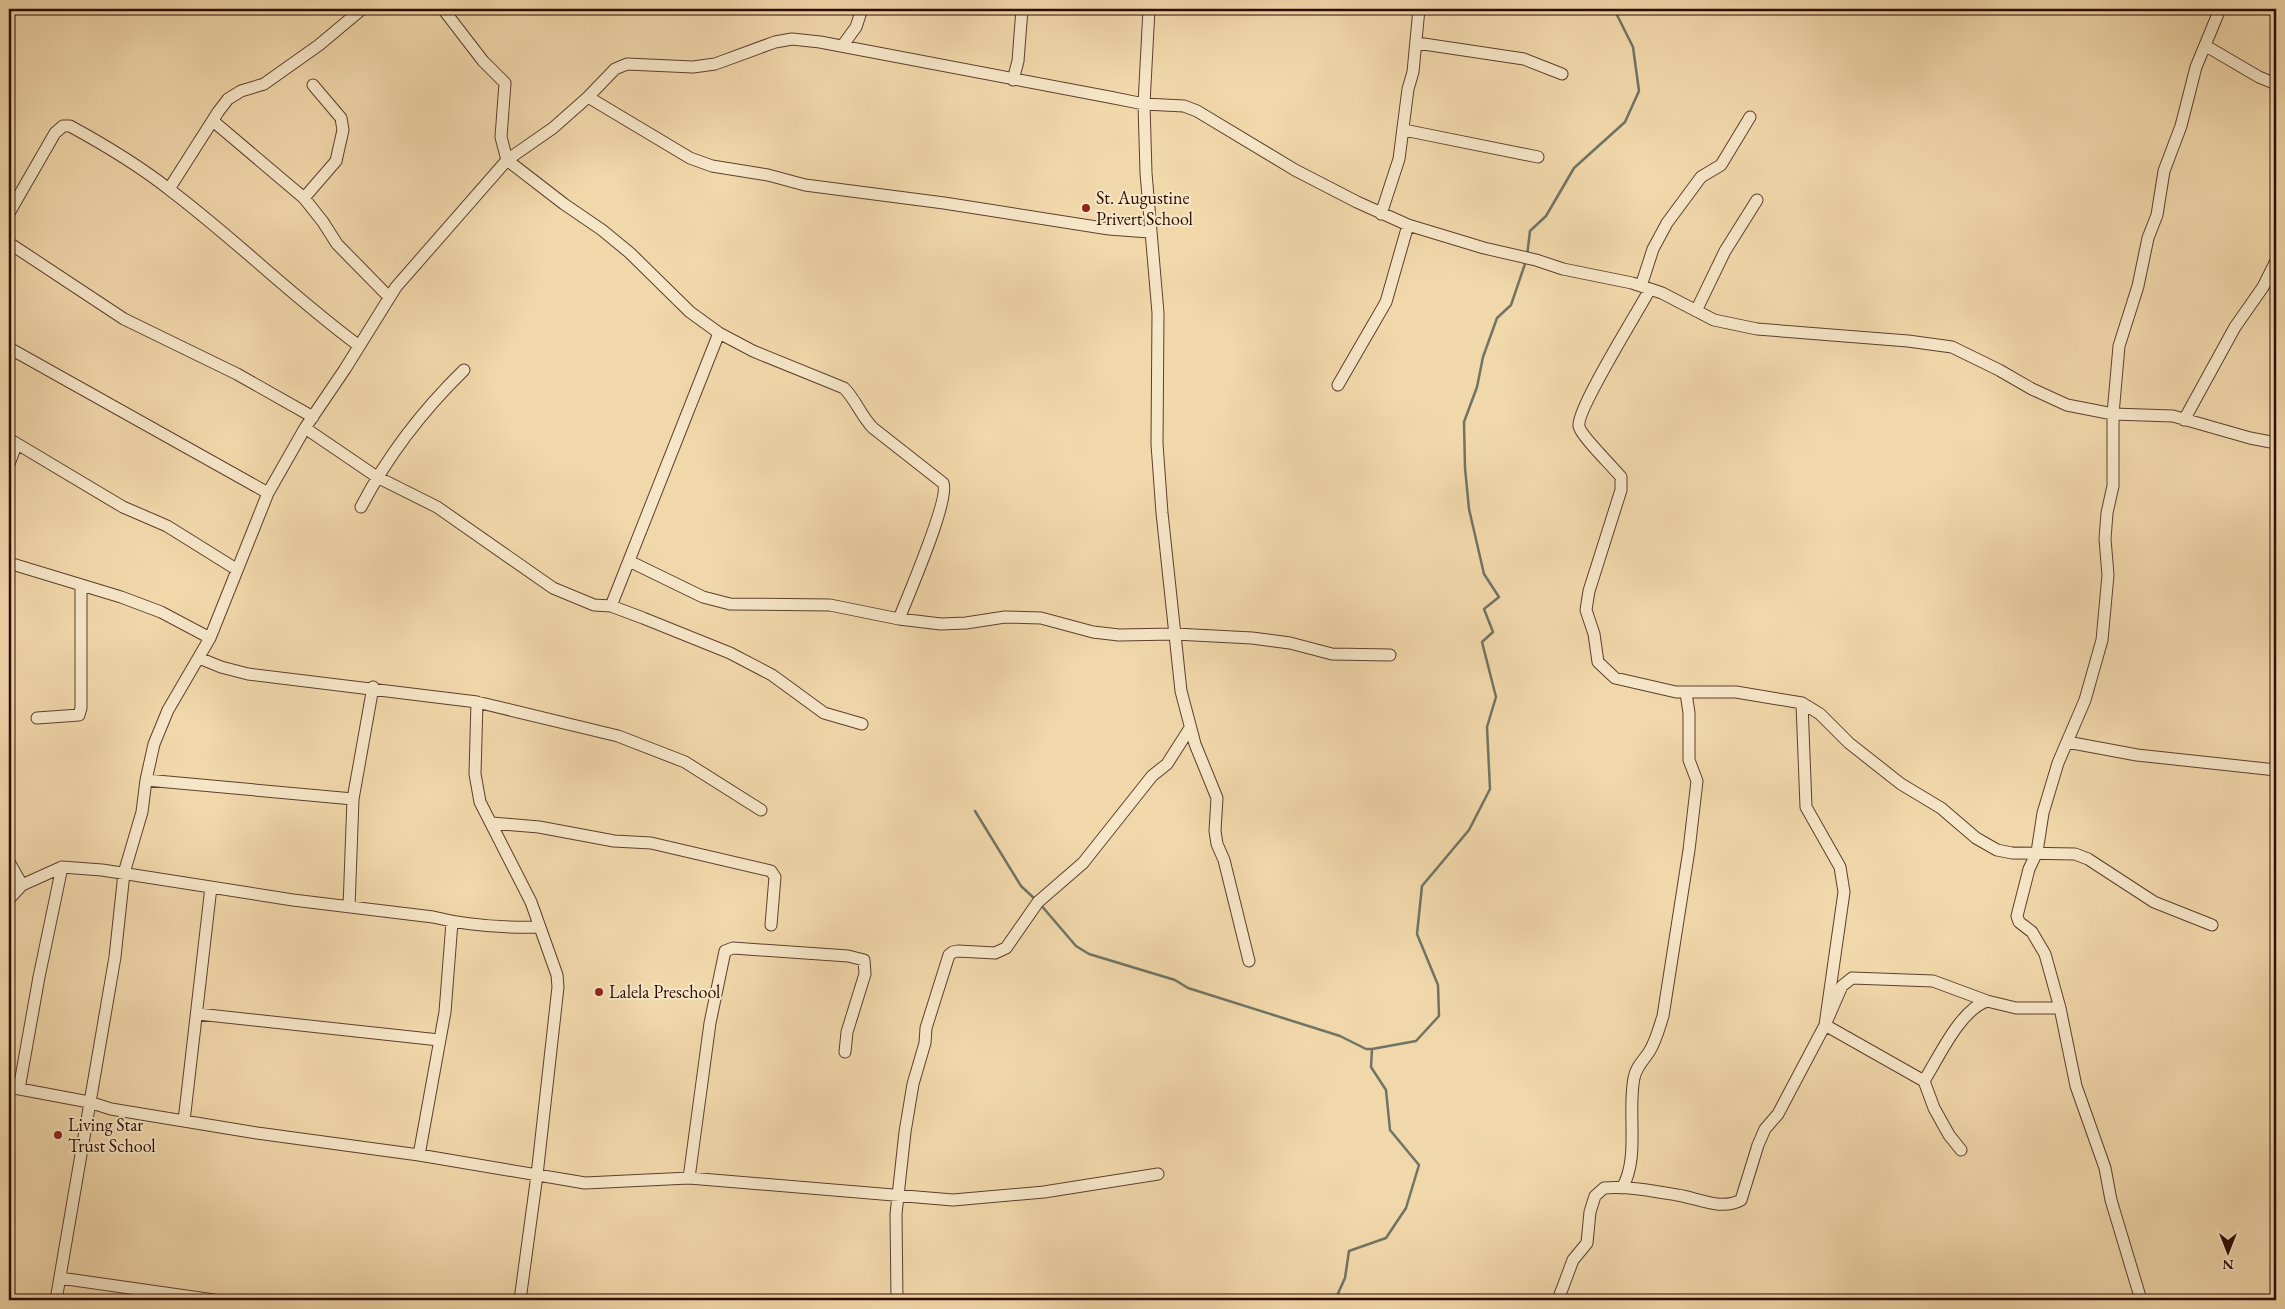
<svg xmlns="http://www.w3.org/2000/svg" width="2285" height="1309" font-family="'EB Garamond',serif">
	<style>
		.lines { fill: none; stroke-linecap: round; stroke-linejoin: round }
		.stream { stroke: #6f7464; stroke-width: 2.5 }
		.minor-casing { stroke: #5e3e2c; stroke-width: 13 }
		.minor { stroke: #f6e6c8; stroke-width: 11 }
		.poi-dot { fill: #8f2418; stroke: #f6e6c8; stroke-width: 2 }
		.labels { text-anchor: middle; stroke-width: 4; stroke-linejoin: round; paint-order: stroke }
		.poi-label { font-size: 18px; fill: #2d0b01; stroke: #f6e6c8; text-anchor: start }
	</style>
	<rect width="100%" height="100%" fill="#f1d8ab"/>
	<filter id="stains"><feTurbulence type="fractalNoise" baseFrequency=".004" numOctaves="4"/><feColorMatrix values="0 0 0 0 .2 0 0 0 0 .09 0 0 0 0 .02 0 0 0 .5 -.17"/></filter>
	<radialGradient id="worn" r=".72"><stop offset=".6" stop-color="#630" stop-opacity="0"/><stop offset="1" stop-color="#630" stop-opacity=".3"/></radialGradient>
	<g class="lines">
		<path class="stream" d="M1527,256L1530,231L1546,216L1574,168L1625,122L1639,91L1633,47L1614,9
			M975,811L1021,886L1036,900
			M1040,904L1076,946L1089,954L1175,980L1188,988L1340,1036L1366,1049H1372
			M1335,1300L1345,1278L1349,1251L1386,1238L1406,1208L1419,1165L1390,1130L1386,1090L1371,1067L1372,1049L1416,1041L1439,1016L1438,985L1417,934L1422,886L1469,830L1490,789L1487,727L1496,697L1482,642L1493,632L1484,609L1499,597L1484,574L1469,509L1465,468L1464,422L1477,387L1483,357L1497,318L1511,305L1526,261"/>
		<g class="minor-casing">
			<path id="minor" d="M1149,9L1144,104L1146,173L1158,313L1157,444L1162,513L1181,691L1195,744L1217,798L1215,831L1217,844L1224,860L1249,961
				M1417,43L1524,59L1562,74
				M843,45L856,27L862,9
				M2206,46L2259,77L2276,84
				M1013,80L1018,61L1022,9
				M313,85L341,118L343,130L336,161L304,198L323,222L337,244L389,297
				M588,97L690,158L712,166L768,175L805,185L944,203L1109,229L1149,232
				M213,121L304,198
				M1404,130L1538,157
				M169,189L218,112L228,99L241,91L264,84L319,45L362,9
				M9,213L55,133L63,126H70C103,144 141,167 170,190C235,239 293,297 358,345
				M1381,214L1399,159L1408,89L1413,72L1419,9
				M9,243L124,319L237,374L313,417
				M1641,286L1653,249L1667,223L1701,177L1721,165L1750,117
				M1650,289C1639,310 1576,410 1579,426C1580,435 1613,467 1621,477V490L1589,591L1586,610L1594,634L1598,662L1615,678L1676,692H1736L1802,703L1820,714L1849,743L1901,784L1941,808L1976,838L1997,850L2012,853L2075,854L2088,859L2154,902L2212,925
				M1696,311L1725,251L1757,200
				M9,348L268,493
				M1338,385L1386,302L1408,225
				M2184,420L2235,327L2263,287L2276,261
				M305,428L377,477L437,507L553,588L594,605L611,606L643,618L730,653L772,675L824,713L862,724
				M9,439L123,507L167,526L236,569
				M9,464L16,445
				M361,507C388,455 422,411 464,370
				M629,561L703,597L730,604L830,605L899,619L941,624L966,623L1005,617L1041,618L1093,632L1119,635L1175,634L1252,638L1290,643L1332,654L1390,655
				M9,563L121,597L161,612L210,638
				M611,606L719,333
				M899,619C907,598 951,497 943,483L873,428C861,416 856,400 844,388L753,351L719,333L690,312L630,253L602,230L564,204L507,160L553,128L588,97L615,69L627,64L693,67L715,64L775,42L792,39L820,42L1109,97L1144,104L1184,106L1197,111L1295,170L1357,202L1408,225L1484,248L1536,260L1563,269L1632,283L1662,293L1714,320L1757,329L1908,341L1952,347L1999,370L2032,389L2067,405L2113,414L2173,416L2250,438L2276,443
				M199,658L221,667L248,674L477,702L618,736L685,762L761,810
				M477,702L475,774L480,802L531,902L557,975L558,987L537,1175L520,1300
				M37,718L79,715L81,708V586
				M2067,742L2137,755L2276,770
				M146,780L353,799
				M492,823L539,827L614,841L651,843L771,871L775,877L771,925
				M9,862L22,885
				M9,899L22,885L62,867
				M349,907L353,799L373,687
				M198,1014L439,1040
				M1924,1081C1939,1057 1960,1010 1987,1001
				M9,1087L89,1102L111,1109L257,1133L419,1155L585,1183L689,1178L953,1200L1044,1192L1158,1174
				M19,1089L39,977L62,867L102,870L293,900L433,917C469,926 504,928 540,927
				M184,1121L211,887
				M1961,1150L1949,1135L1934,1108L1924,1081L1825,1025L1842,986L1852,978L1933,981L1987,1001L2016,1008H2060
				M419,1155L445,1012L452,922
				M689,1178L710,1023L725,951L733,948L848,956L864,960L865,974L847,1032L845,1052
				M1622,1188C1640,1158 1627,1112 1634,1078C1636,1067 1643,1061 1649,1052C1656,1041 1659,1028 1663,1016L1689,850L1697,781L1689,760V713L1686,693
				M60,1278L214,1300
				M56,1300L115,957L124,873L142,812L146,780L154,744L168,710L210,638L268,493L305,428L345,369L396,287L507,160L501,137L505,83L483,61L443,9
				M897,1300L896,1214L905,1132L913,1084L925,1043L926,1028L949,955L953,952L958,951L995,953L1006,948L1038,902L1083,863L1152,776L1167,764L1190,728
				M1558,1300L1573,1260L1587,1243L1590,1212L1595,1196L1604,1188C1628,1186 1654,1191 1677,1195C1698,1198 1721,1211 1741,1200L1758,1145L1765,1129L1778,1114L1825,1025L1844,892L1840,867L1806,807L1802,703
				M2141,1300L2111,1200L2105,1168L2076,1086L2060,1008L2045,954L2032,932L2019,922L2017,916L2029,869L2037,852L2043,813L2058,763L2085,700L2102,640L2108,575L2105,539L2107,513L2113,486V414L2119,346L2138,286L2148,238L2157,215L2164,171L2181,126L2196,67L2220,9"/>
		</g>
		<use href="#minor" class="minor"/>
	</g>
	<g class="poi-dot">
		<circle cx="1086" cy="208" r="5"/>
		<circle cx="599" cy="992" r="5"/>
		<circle cx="58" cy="1135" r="5"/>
	</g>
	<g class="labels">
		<g class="poi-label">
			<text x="1096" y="204">St. Augustine<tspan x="1096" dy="21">Privert School</tspan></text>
			<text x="609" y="998">Lalela Preschool</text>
			<text x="68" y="1131">Living Star<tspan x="68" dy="21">Trust School</tspan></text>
		</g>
	</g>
	<rect width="2285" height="1309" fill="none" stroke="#f1d8ab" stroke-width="30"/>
	<rect x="10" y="10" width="2265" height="1289" fill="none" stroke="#2d0b01" stroke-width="2.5"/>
	<rect x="15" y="15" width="2255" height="1279" fill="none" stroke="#2d0b01"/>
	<g transform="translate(2228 1252) rotate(180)" stroke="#f6e6c8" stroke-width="4" paint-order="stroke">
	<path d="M0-4L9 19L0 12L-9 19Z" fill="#2d0b01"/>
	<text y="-8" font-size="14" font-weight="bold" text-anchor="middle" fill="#2d0b01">N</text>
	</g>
	<rect width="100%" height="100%" filter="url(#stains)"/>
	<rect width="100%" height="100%" fill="url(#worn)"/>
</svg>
